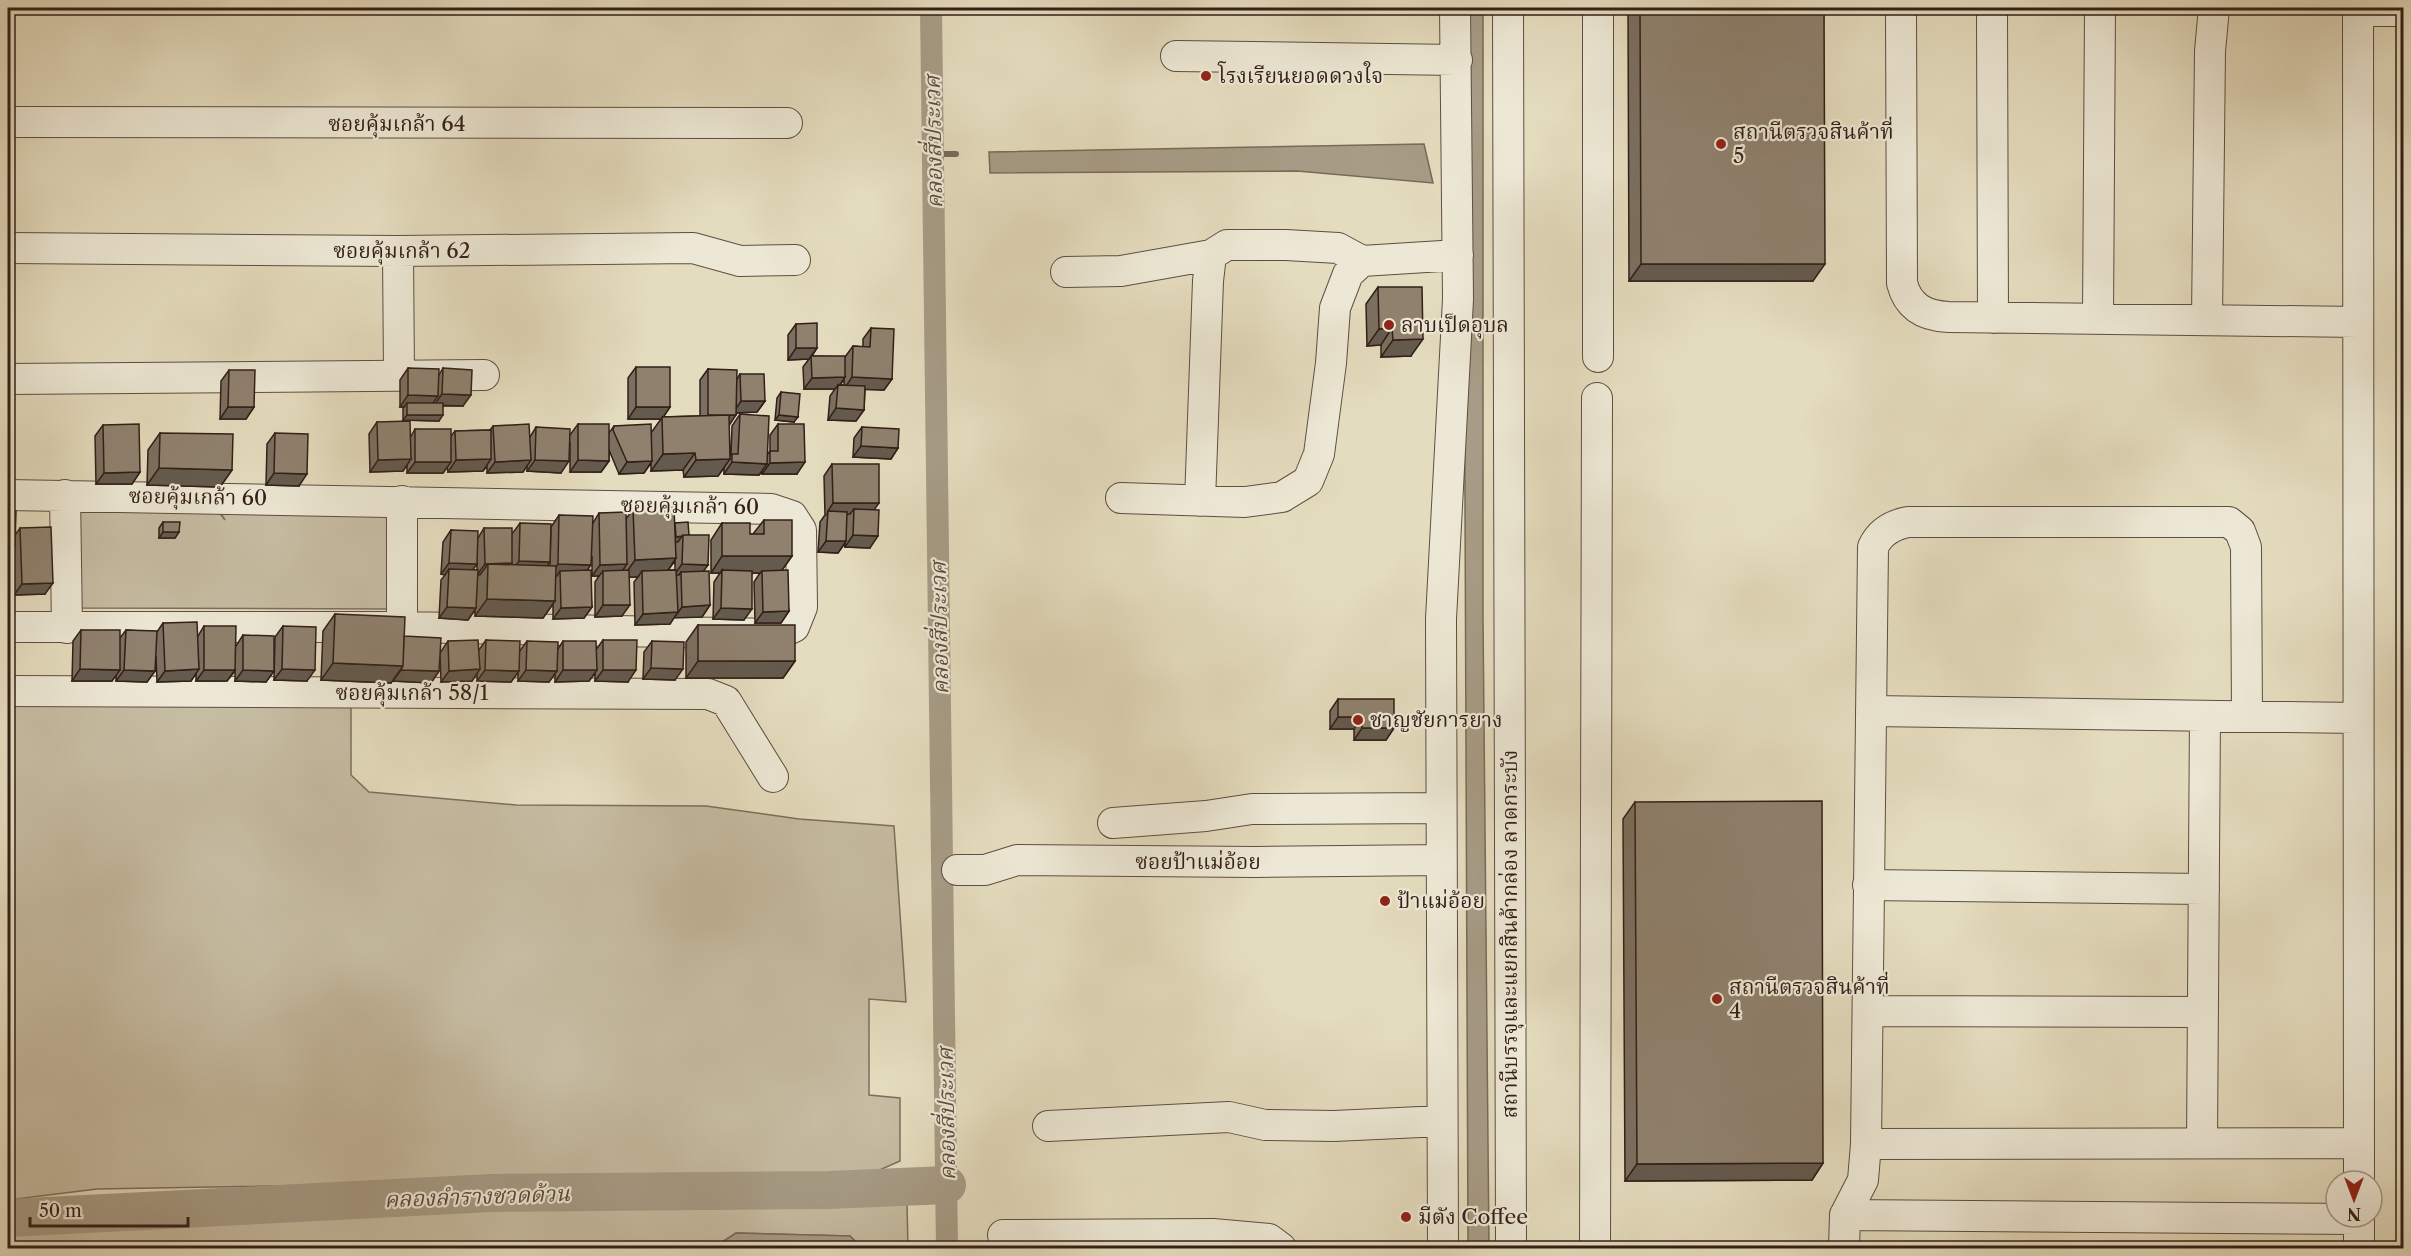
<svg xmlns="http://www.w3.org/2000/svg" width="2411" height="1256" font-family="'Libre Caslon Text','Noto Serif Thai',serif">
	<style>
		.green { fill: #c6bca2; stroke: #7c6e5d; stroke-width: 1.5 }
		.water { fill: #a79c86; stroke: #786a5a; stroke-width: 1.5 }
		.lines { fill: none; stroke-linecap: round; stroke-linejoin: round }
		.stream { stroke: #786a5a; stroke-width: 6 }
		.canal { stroke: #a79c86; stroke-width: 22 }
		.river { stroke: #a79c86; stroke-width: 38 }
		.minor-casing { stroke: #5e4e42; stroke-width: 32 }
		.minor { stroke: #ede8d5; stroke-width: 30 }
		.rail { stroke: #321f18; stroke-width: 4.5; stroke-dasharray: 10 10; stroke-linecap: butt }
		.wall { fill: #7b6f5f; stroke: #321f18; stroke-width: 1.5; fill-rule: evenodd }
		.shaded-wall { fill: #645a4d; stroke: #321f18; stroke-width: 1.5 }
		.building { fill: #8f816e; stroke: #321f18; stroke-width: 1.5 }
		.poi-dot { fill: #8f2418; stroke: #ede8d5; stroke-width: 2 }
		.labels { text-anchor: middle; stroke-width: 4.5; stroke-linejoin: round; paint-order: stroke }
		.poi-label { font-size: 21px; fill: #321f18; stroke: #ede8d5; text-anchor: start }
		.street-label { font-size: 21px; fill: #321f18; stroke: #ede8d5 }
		.water-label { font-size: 22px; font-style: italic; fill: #5b4b3e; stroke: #ede8d5 }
	</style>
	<rect width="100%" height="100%" fill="#e4dcbe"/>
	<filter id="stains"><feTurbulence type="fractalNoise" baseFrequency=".00333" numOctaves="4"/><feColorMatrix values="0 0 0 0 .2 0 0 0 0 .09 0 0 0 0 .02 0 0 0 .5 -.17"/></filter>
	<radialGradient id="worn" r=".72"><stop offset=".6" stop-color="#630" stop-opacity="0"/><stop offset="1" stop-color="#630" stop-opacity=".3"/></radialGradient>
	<path class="green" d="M79,504L214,506L225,520L217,507L388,513L389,609L80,608Z
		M8,701L351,704V775L369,792L516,805L706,806L799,819L894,826L906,1002L869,999V1095L900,1098V1161L866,1176L97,1189L8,1200Z
		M885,1196L907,1204L908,1248H862L850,1236L736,1233L722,1242L723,1248H8V1225L124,1219Z"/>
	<path class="water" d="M1463,8H1483V617L1489,1248H1469L1468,1244Z
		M1424,144L1433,183L1297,171L990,173L989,152Z
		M736,1233L850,1236L862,1248H723L722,1242Z"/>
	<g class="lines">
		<path class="stream" d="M933,154H956"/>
		<path class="canal" d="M931,8L947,1248"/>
		<path class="river" d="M8,1218L491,1193L829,1190L947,1185"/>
		<g class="minor-casing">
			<path id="minor" d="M1508,8L1511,1248
				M1598,8V357
				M1901,8L1902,283C1908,307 1925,316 1949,317L2358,322
				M1992,8L1993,318
				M2358,8L2359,1181
				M2358,11H2404
				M1176,56L1457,60
				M8,122L787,123
				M8,248L398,251L693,248L740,261L795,260
				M398,251L399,375
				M1066,272L1121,271L1211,255
				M2098,319L2100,8
				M2207,319L2210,51L2214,8
				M8,379L484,375
				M8,495L771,509L792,516L801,530L802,607L794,627L779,634L402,627H8
				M65,495L67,628
				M1121,498L1245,502L1282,497L1308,481L1319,454L1331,363L1335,308L1348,274L1362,261L1458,255
				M1200,501L1208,281L1211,255L1227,245H1286L1338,248L1362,261
				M402,627V501
				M8,691L708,694L726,701L773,777
				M1871,711L2358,718
				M1113,823L1206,816L1252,809L1441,808
				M957,870H985L1017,860L1255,862L1441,860
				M1868,885L2204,889
				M1869,1011L2203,1012
				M1048,1126L1229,1117L1265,1125L1334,1126L1442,1121
				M2202,1143L2205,716
				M1866,1144L2359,1143
				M1845,1215L2359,1219
				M2359,1217V1248
				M1003,1235L1213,1234L1269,1239L1281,1248
				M1443,1248L1441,619L1458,299L1455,8
				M1595,1248L1597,398
				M1844,1248L1845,1215L1863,1180L1866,1144L1873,547C1880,532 1892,525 1908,522H2229L2240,531L2246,547L2247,716"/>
		</g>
		<use href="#minor" class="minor"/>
		<path class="rail" d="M2400,126L2401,1248"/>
	</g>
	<path class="wall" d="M1628,8H1824L1813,281H1629Z
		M1378,287L1411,356L1381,357V345L1367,346L1366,304Z
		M796,324L817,348L812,356L845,357L853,346L863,347V339L871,328L892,379L884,390L865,389L864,410L856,421L828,420L830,396L835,389H804L803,367L809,359L788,360V335ZM844,379V385H840Z
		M636,367L670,407L663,417L700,416V380L708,369L737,379L740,374L765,401L757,412L736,413L729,425L730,456L731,455L732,426L740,414L767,455L770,451V435L778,424L797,474H762V470L759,475L724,474V468L718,476L684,477L683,470L651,471V463L644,473L619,474L609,450V461L601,472H570V442L561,473L527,471V465L523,472L487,473V466L483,471L448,472L447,467L443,473H407V465L403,471L370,472L369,434L377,422L411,436L415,429L451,436L455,431L490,430L493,426L530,437L536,427L570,435L578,424L609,433L614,426L651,433L661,419H628V378Z
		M408,368L439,375L443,368L463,406H443L439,421L403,420V408L404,407H400V380Z
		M229,370L254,407L246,419H220L221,381Z
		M781,392L794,422L775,420L777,398Z
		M103,425L140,472L132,484H96L95,436Z
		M862,427L898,448L891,459L853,457L854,438Z
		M160,433L232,470L220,487L147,485L148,450Z
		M275,433L299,486L266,485L267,444Z
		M832,464L874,510L870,548L845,547V543L838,553L818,552L820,522L825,515L824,476Z
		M633,509L675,523L689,535L708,565L703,571L710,605L702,617H674L670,624L635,625L634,582L638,577H629L622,616L595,617V582L599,576H592V556L588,570L592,607L584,618L553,619V604L543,618L475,616V610L468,620L439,618L441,580L445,575L441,574L443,542L451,530L478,538L484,528L512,534L520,523L547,566H550L551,527L559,515L593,523L599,513L626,519ZM477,561V570H472L477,564ZM675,561V570H668Z
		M764,520L792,556L782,570L789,611L781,623H755L754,582L760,573H752L744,620L713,619L714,582L720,573H711V540L722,523L750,534H753Z
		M163,522L179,532L175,538H159V528Z
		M20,528L45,594L14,595L12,549L8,556V545Z
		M335,614L404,636L439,671L431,683L393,681V679L391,683L321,680L323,631Z
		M163,623L198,636L204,626L236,646L243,635L274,671L266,682L235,681V671L227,681H196V673L191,681L157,682L156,656L155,671L147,682L116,681V675L112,681H72L73,641L81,630L120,638L126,630L157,632Z
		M698,625L795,661L783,678H686V642Z
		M283,626L307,681L274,680L275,637Z
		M486,640L519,652L527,641L558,649L563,641L596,650L603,640L628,682L595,681V673L589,681L555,682V673L549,682L518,681V672L511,682L477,681V673L472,681L441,682L440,653L448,641L479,650Z
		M652,641L675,680L643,679L644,652Z
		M1338,699L1394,728L1386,740H1354V729H1330V711Z
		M1635,802L1823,1163L1812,1180L1625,1181L1623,819Z"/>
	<path class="shaded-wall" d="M1641,264H1825L1813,281H1629Z
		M1392,328L1381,345L1367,346L1379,329Z
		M1423,339L1411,356L1381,357L1393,340Z
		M796,348H817L809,359L788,360Z
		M845,377L838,388V385L835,389H804L812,378Z
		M852,377L892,379L884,390L844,389Z
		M442,394L471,395L463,406L434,405Z
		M408,395L438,396L430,407L407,403L404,407H400Z
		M741,401H765L757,412L733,413Z
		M228,407H254L246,419H220Z
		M636,407H670L662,419H628Z
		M836,408L864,410L856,421L828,420Z
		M407,415H443L439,421L403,420Z
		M708,415H736L728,427L700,426Z
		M779,415L798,417L794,422L775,420Z
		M861,446L898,448L891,459L853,457Z
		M695,453L683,470L651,471L663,454Z
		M411,459L403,471L370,472L378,460Z
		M491,459L483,471L448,472L456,460Z
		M730,459L718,476L684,477L696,460Z
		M531,460L523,472L487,473L495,462Z
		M535,460L569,461L561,473L527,471Z
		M578,460L609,461L601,472H570Z
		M652,461L644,473L619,474L627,462Z
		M415,462H451L443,473H407Z
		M732,462L767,464L759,475L724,474Z
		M805,462L797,474H762L770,463Z
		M159,468L232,470L220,487L147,485Z
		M140,472L132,484H96L104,473Z
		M274,473L307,474L299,486L266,485Z
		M833,503H879L871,514L854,509L850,514L827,515L828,511Z
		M163,532H179L175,538H159Z
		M853,535L878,536L870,548L845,547Z
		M682,536L678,542H670L674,537Z
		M826,541H846L838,553L818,552Z
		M8,545H15L8,556Z
		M722,556H792L780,573L762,571L760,573H722V570L720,573H711Z
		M676,558L665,575L642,571L638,577H623L635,560Z
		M519,561L550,562L542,573L511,572Z
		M449,563L477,564L469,575L449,569L445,575L441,574Z
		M512,563L504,575L488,564L480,575H477L485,564Z
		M558,564L591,565L583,576L560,571L557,576L550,575Z
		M627,564L619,576L603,571L599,576H592L600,565Z
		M682,564L708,565L700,576L681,572L679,575H674Z
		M53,583L45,594L14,595L22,584Z
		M487,599L555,601L543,618L475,616Z
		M603,605H630L622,616L595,617Z
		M710,605L702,617L674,618L682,607Z
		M447,607L476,608L468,620L439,618Z
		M592,607L584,618L553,619L561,608Z
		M721,608L752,609L744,620L713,619Z
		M789,611L781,623H755L763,612Z
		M678,612L670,624L635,625L643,614Z
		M698,661H795L783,678H686Z
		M333,663L403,666L391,683L321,680Z
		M651,668L683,669L675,680L643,679Z
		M80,669L120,670L112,681H72Z
		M199,669L191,681L157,682L165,671Z
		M282,669L315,670L307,681L274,680Z
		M480,669L472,681L441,682L449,671Z
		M124,670L155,671L147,682L116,681Z
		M204,670H235L227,681H196Z
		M243,670L274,671L266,682L235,681Z
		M401,670L439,671L431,683L393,681Z
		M485,670L519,671L511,682L477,681Z
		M526,670L557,671L549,682L518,681Z
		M563,670H597L589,681L555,682Z
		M603,670H636L628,682L595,681Z
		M1338,717H1362L1354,729H1330Z
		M1362,728H1394L1386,740H1354Z
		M1823,1163L1812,1180L1625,1181L1637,1164Z"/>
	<path class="building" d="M1640,8H1824L1825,264H1641Z
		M1378,287H1422L1423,339L1393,340L1392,328L1379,329Z
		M817,323V348H796V324Z
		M871,328L894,329L892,379L852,377L853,346L870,347Z
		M811,356H845V377L812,378Z
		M636,367H670V407H636Z
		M408,368L439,369L438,396L408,395Z
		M443,368L472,370L471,395L442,394Z
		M708,369L737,370L736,415H708Z
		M229,370H255L254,407H228Z
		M740,374H764L765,401H741Z
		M838,385L865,386L864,410L836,408Z
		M781,392L800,394L798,417L779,415Z
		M407,403H443V415H407Z
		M740,414L769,416L767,464L732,462V454H738Z
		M729,415L730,459L696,460L695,453L663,454L662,417Z
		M410,421L411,459L378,460L377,422Z
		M139,424L140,472L104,473L103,425Z
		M529,424L531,460L495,462L493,426Z
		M578,424H609V461L578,460Z
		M651,424L652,461L627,462L613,430L614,426Z
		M778,424H804L805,462L770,463V451H778Z
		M536,427L570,429L569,461L535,460Z
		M862,427L899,429L898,448L861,446Z
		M415,429H451V462H415Z
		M491,430V459L456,460L455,431Z
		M160,433L233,434L232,470L159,468Z
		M275,433L308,434L307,474L274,473Z
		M832,464H879V503H833Z
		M674,507L676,558L635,560L633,509Z
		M854,509L879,510L878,536L853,535Z
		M8,511H16L15,545H8Z
		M828,511L847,512L846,541H826Z
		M626,512L627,564L600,565L599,513Z
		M559,515L593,516L591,565L558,564Z
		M764,520H792V556H722V523H750V534H764Z
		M163,522H180L179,532H163Z
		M688,522L689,535H683L682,536L676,537L675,523Z
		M520,523L551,524L550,562L519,561Z
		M51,527L53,583L22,584L20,528Z
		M484,528H512V563L485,564Z
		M451,530L478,531L477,564L449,563Z
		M683,535H709L708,565L682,564Z
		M488,564L556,566L555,601L487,599Z
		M449,569L478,570L476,608L447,607Z
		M591,570L592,607L561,608L560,571Z
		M629,570L630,605H603V571Z
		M676,570L678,612L643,614L642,571Z
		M722,570L752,571V609L721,608Z
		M788,570L789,611L763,612L762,571Z
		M709,571L710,605L682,607L681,572Z
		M335,614L405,617L403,666L333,663Z
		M197,622L199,669L165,671L163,623Z
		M698,625H795V661H698Z
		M204,626H236L235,670H204Z
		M283,626L316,627L315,670L282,669Z
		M81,630H120V670L80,669Z
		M126,630L157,631L155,671L124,670Z
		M243,635L274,636V671L243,670Z
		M404,636L441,638L439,671L401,670L403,666Z
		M478,640L480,669L449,671L448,641Z
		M486,640L520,641L519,671L485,670Z
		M603,640H637L636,670H603Z
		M527,641L558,642L557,671L526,670Z
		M563,641H596L597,670H563Z
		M652,641L684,642L683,669L651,668Z
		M1338,699H1394V728H1362V717H1338Z
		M1822,801L1823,1163L1637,1164L1635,802Z"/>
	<g class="poi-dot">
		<circle cx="1206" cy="76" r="6"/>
		<circle cx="1721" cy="144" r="6"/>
		<circle cx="1389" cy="325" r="6"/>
		<circle cx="1358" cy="720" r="6"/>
		<circle cx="1385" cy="901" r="6"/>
		<circle cx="1717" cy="999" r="6"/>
		<circle cx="1406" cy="1217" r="6"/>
	</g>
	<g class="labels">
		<g class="poi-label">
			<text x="1218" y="83">โรงเรียนยอดดวงใจ</text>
			<text x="1733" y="139">สถานีตรวจสินค้าที่<tspan x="1733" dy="24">5</tspan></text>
			<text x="1401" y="332">ลาบเป็ดอุบล</text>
			<text x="1370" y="727">ชาญชัยการยาง</text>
			<text x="1397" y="908">ป้าแม่อ้อย</text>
			<text x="1729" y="994">สถานีตรวจสินค้าที่<tspan x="1729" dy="24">4</tspan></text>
			<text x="1418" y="1224">มีตัง Coffee</text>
		</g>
		<g class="street-label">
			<text x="397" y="131">ซอยคุ้มเกล้า 64</text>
			<text x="402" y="258">ซอยคุ้มเกล้า 62</text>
			<text transform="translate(198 497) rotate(1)" y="7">ซอยคุ้มเกล้า 60</text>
			<text transform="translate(690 506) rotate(1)" y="7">ซอยคุ้มเกล้า 60</text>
			<text x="412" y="700">ซอยคุ้มเกล้า 58/1</text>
			<text x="1198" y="869">ซอยป้าแม่อ้อย</text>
			<text transform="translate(1510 934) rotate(-90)" y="7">สถานีบรรจุและแยกสินค้ากล่อง ลาดกระบัง</text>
		</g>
		<g class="water-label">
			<text transform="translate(933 142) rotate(-91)" y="8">คลองสี่ประเวศ</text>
			<text transform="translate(939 628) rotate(-91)" y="8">คลองสี่ประเวศ</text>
			<text transform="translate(946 1114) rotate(-91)" y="8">คลองสี่ประเวศ</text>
			<text transform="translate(477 1196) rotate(-2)" y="8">คลองลำรางชวดด้วน</text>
		</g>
	</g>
	<rect width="2411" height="1256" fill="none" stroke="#e4dcbe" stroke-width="30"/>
	<rect x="9" y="9" width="2393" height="1238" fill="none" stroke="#321f18" stroke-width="3"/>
	<rect x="15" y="15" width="2381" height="1226" fill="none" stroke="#321f18" stroke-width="1.5"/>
	<g transform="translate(2354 1199) rotate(180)"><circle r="28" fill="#ede8d5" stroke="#a29889" stroke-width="1.5"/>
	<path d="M0-4.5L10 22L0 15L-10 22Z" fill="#8f2418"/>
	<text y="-9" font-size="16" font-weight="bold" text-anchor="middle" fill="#321f18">N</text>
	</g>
	<path d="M30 1217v9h158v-9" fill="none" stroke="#321f18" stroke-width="3"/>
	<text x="39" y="1217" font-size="18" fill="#321f18" stroke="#ede8d5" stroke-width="4.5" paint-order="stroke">50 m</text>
	<rect width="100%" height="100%" filter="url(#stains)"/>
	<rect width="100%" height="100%" fill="url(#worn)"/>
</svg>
